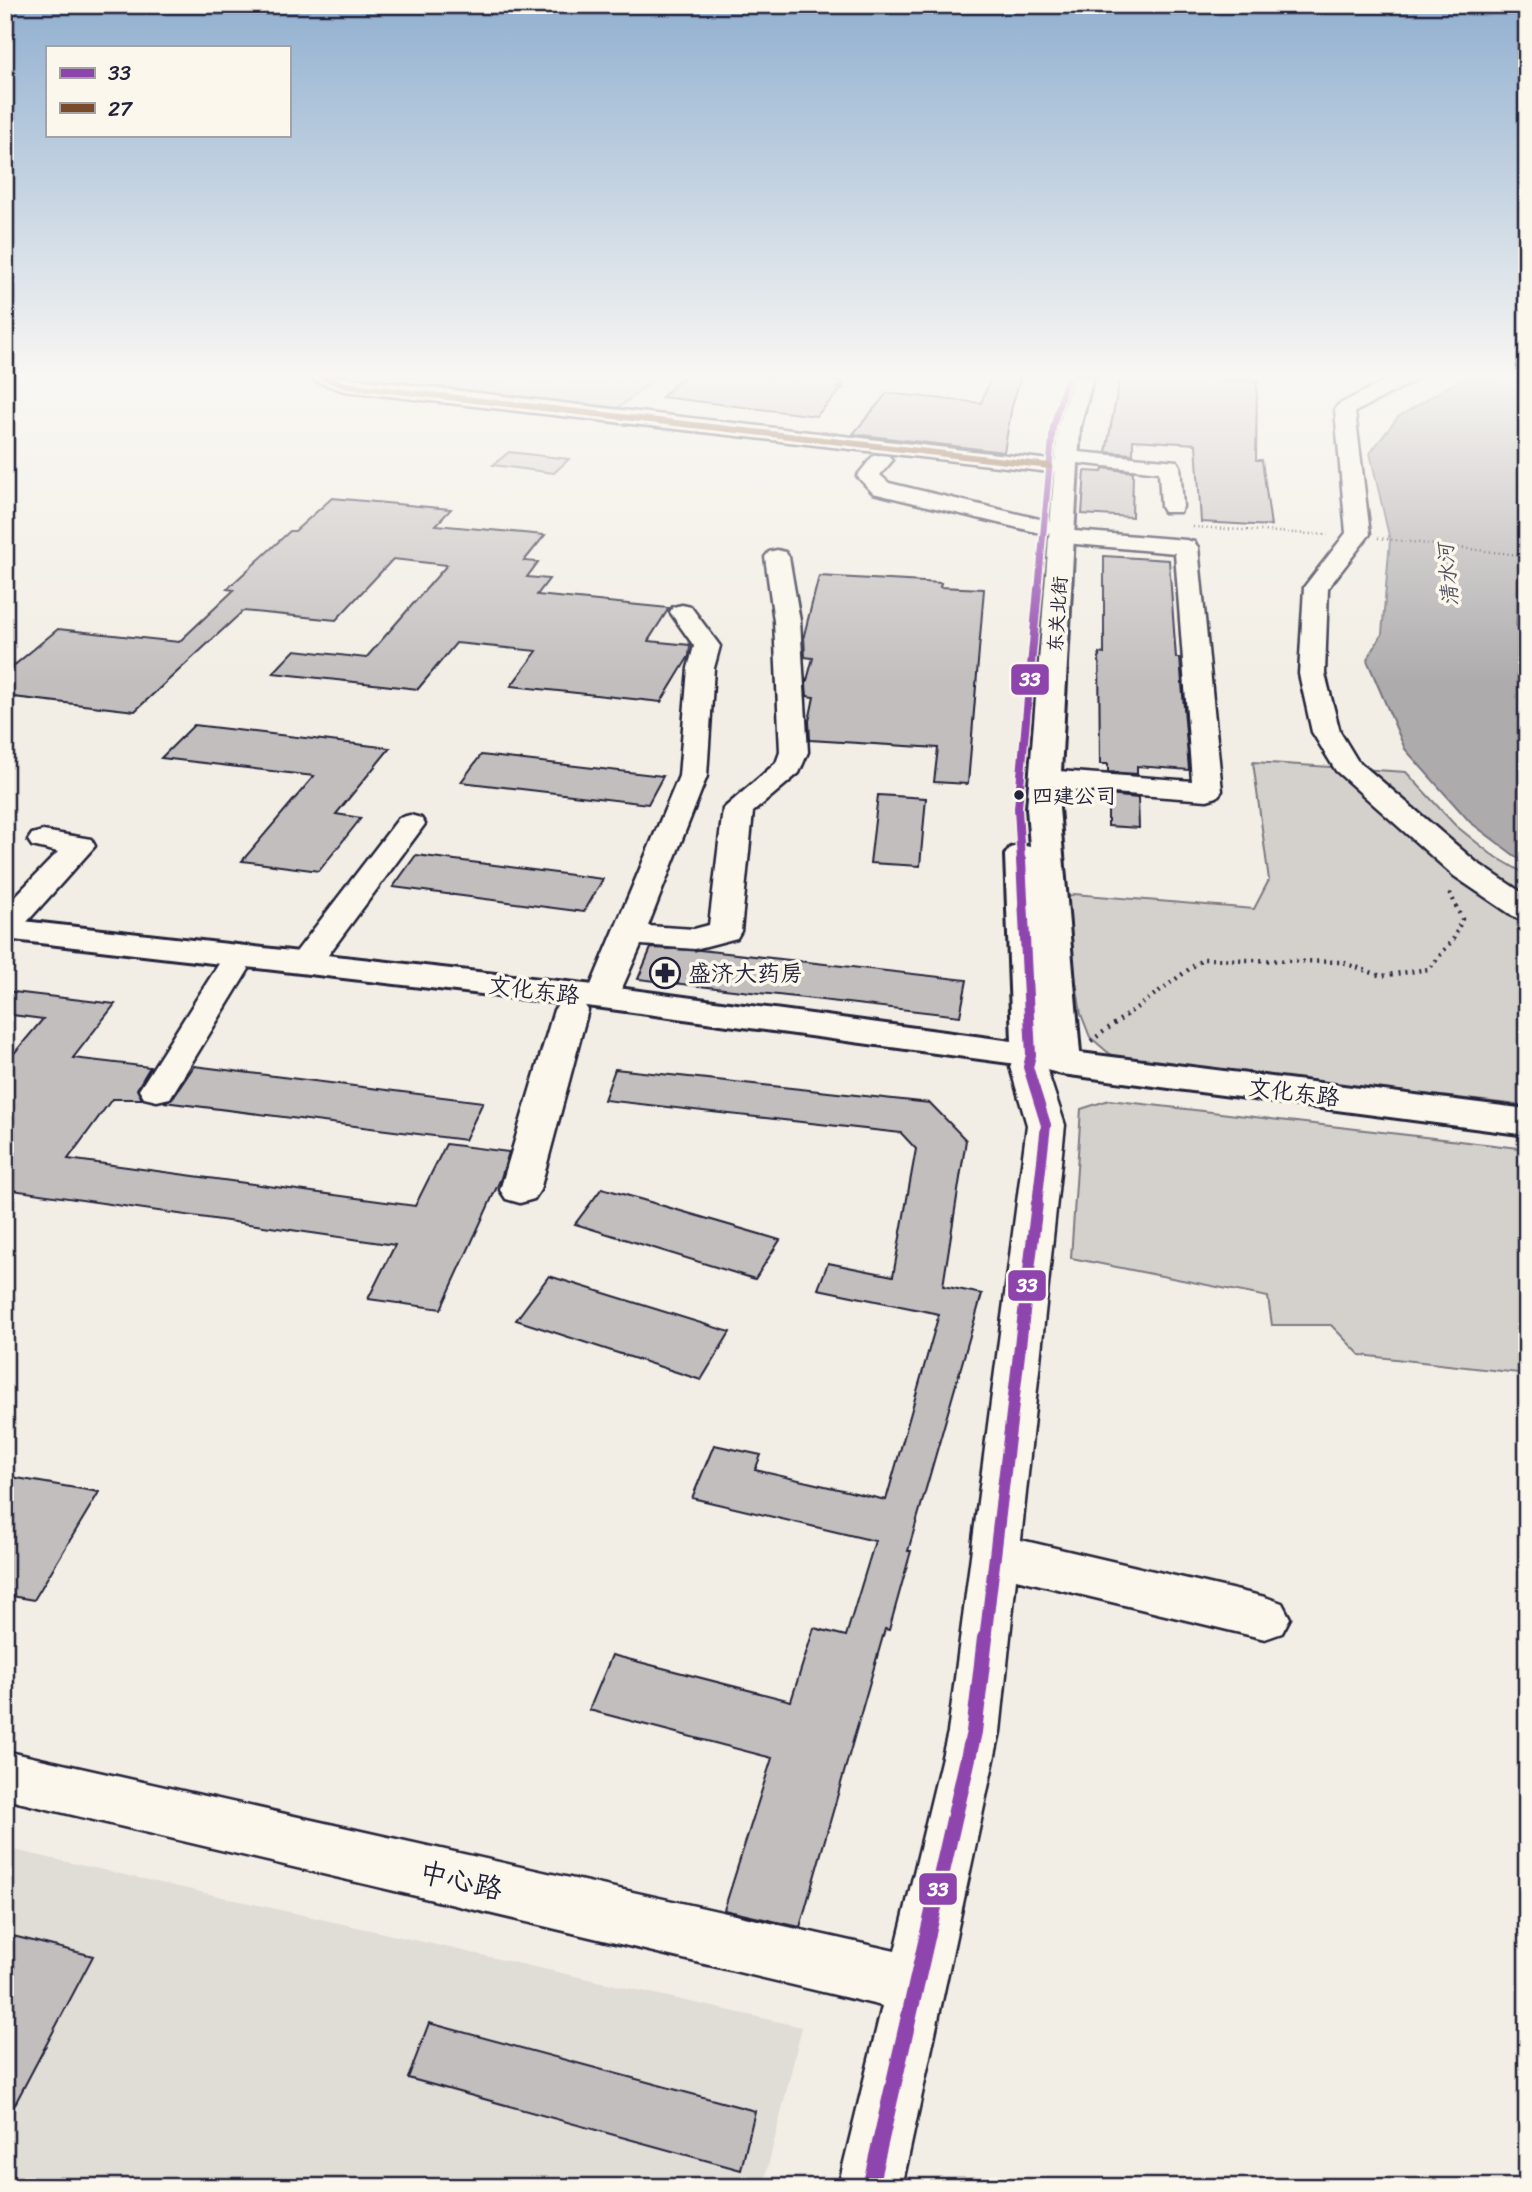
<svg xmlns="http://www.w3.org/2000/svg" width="1532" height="2192" font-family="Sriracha,'LXGW WenKai TC',sans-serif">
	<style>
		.built { fill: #e0dcd6 }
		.green { fill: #d4d1cc; stroke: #7b7a84; stroke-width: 2 }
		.water { fill: #aeabad; stroke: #76747f; stroke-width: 2 }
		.building { fill: #c2bebe; stroke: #22223b; stroke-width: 2 }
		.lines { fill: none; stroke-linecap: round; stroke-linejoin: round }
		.minor-casing { stroke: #22223b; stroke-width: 5 }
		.major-casing { stroke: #22223b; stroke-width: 6 }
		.path-far1 { stroke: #22223b; stroke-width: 2.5; stroke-dasharray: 1 3.5; stroke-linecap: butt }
		.path { stroke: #22223b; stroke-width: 4.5; stroke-dasharray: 2 5; stroke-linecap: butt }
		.minor { fill: #fbf7ec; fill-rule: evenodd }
		.major { fill: #fbf7ec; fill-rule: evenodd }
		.bus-1-far4-casing { stroke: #fbf7ec; stroke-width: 10 }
		.bus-1-far3-casing { stroke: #fbf7ec; stroke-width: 11 }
		.bus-1-far2-casing { stroke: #fbf7ec; stroke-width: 15 }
		.bus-1-far1-casing { stroke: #fbf7ec; stroke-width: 18 }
		.bus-1-casing { stroke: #fbf7ec; stroke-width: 21 }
		.bus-2-casing { stroke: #fbf7ec; stroke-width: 10 }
		.bus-1-far4 { stroke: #8e44ad; stroke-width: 6 }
		.bus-1-far3 { stroke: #8e44ad; stroke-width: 8 }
		.bus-1-far2 { stroke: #8e44ad; stroke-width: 10 }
		.bus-1-far1 { stroke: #8e44ad; stroke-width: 12 }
		.bus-1 { stroke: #8e44ad; stroke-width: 16 }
		.bus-2 { stroke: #7a4b2a; stroke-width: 6 }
		.bus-dot { fill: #22223b; stroke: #fbf7ec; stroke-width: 2.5 }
		.labels { text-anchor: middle; stroke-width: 7; stroke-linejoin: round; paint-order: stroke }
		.far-street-label { font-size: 19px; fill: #22223b; stroke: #fbf7ec }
		.far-water-label { font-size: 21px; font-style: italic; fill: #535263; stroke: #fbf7ec }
		.bus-label { font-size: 21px; fill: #22223b; stroke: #fbf7ec; text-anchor: start }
		.poi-label { font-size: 23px; fill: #22223b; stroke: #fbf7ec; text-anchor: start }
		.street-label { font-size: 23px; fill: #22223b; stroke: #fbf7ec }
		.near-street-label { font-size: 28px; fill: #22223b; stroke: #fbf7ec }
		.line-badge { stroke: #fbf7ec; stroke-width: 2.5 }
		.badge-label { font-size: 19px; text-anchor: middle; font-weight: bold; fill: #fff }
	</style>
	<rect width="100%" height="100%" fill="#f2eee5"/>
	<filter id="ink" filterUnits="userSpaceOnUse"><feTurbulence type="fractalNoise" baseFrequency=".0143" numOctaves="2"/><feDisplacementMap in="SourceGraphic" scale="14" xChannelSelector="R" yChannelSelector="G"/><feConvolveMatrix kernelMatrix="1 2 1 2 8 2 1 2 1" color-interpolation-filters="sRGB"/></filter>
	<g filter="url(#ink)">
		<path class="built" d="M5,1848L802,2027L763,2187H5Z"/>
		<path class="green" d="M359,377H657L618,408Z
			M509,452L569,459L554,473L493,465Z
			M1253,762L1406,772L1455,825L1491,854L1527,875V1106L1148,1062L1111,1055L1090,1037L1081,1014L1063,901L1074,894L1254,909L1269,880Z
			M1109,1100L1527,1149V1374L1360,1355L1331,1325H1272L1268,1297L1071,1258L1081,1109Z"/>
		<path class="water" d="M1464,377H1527V535L1520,552L1516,625L1527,636V865L1470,822L1405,749L1367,660L1382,634L1390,540L1370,453L1398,417Z"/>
		<path class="building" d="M683,377H797L844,382L839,388H843L816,416L662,397Z
			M991,377H1021L1012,406L1004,452L853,434L887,393L981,403Z
			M1120,377L1257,380L1256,460H1262L1271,526L1201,522L1196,444L1133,440V454L1106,452Z
			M1103,468L1133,472L1132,517L1082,514L1085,471L1102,472Z
			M332,498L451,509L436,525L545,535L524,561L538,562L527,577L549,579L537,595L669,608L648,641L690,645L689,656L661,702L511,686L537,651L456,643L418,689L273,673L295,650L366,658L447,565L393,559L336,620L243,611L135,711L5,696V673L58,629L179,642L234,590L227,589L290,531H295Z
			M1104,556L1169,560L1176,658H1180L1189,770L1137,766V774L1108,772V764H1100L1099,653L1104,654Z
			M819,576L941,583L940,587L984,589L968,784L934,782L938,748L810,740L809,721L814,697L807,696L806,684L813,658L805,657L804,635Z
			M194,725L390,748L336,814L361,818L319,871L242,861L314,776L161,758Z
			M481,755L663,776L648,804L461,782Z
			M878,795L926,798L920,866L870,863Z
			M1108,795L1138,798L1139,828L1108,826Z
			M416,855L603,879L584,912L393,887Z
			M651,948L700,950L967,980L960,1016L638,979Z
			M5,991L115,1004L73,1058L150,1067L137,1089L142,1099H112L68,1159L415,1206L446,1144L509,1152L501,1178L441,1309L368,1299L395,1245L5,1189V1064L43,1019L5,1014Z
			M194,1066L483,1102L465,1140L164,1102L172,1099Z
			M615,1069L930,1103L966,1140L943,1286L982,1294L908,1551H911L889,1630L885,1629L800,1927L724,1910L772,1758L589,1710L612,1655L791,1701L814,1628L846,1636L875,1541L692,1498L714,1445L761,1455L755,1470L886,1500L939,1314L818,1289L828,1263L893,1276L916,1149L901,1133L604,1100Z
			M602,1188L780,1240L755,1279L575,1224Z
			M549,1276L730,1332L701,1380L516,1320Z
			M5,1476L99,1492L34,1600L5,1595Z
			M5,1934L93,1956L5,2123Z
			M429,2023L755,2111L741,2170L408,2078Z"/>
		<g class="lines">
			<g class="minor-casing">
				<path id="minor" d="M312,377H340L1050,460L1058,461L1061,466L1058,471L1050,472L344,391L315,381Z
					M1392,377H1417L1414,381L1355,412L1370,534L1328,588L1325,674L1340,732L1357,760L1476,862L1527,896V921L1516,918L1454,876L1336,771L1312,732L1299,674L1304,587L1346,533L1335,409L1338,405Z
					M1067,451L1177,461L1180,466L1183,507L1180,512H1164L1161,507L1159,472L1060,461L1056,457L1060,453Z
					M881,455L889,456L892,461L880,475L889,483L1052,522L1055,527L1052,532L1044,534L873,493L857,476L873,456Z
					M1062,530L1186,540L1194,542L1198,547L1222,791L1217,797L1207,800L1045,788L1035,785L1030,779L1035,773L1045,770L1192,781L1175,553L1054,542L1050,537L1054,532Z
					M777,550L785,552L789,557L800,621L808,752L799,773L753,812L741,931L737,938L695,949L641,945L615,1004L603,1007L591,1004L586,997L679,776L688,668L694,646L670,612L673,607L682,605L691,607L720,646L714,668L707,776L648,926L694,929L709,925L723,809L776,763L780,752L774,621L765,557L769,552Z
					M410,815L421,818L425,824L317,970L305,973L293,970L288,963L293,956L399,818Z
					M43,831L91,839L95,846L17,933L5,936V907L58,852L32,846L28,840L32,834Z
					M232,959L244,962L249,969L175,1090L170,1098L157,1101L144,1098L139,1090L220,962Z
					M571,1000L583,1003L588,1010L540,1190L534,1199L520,1203L506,1199L500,1190L554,1010L559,1003Z
					M1031,1044L1044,1047L1049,1055L1046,1067L1065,1125L1021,1540L1265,1597L1282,1603L1290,1618L1282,1633L1265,1639L1016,1579L1000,1732L902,2187H838L882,2006L5,1799V1751L895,1951L948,1732L1027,1125L1010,1067L1018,1047Z"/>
			</g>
			<g class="major-casing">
				<path id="major" d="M1073,377H1093L1080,428L1059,808L1080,1053L1527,1109V1135L1062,1074L1031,1066L603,1008L5,939V919L603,986L1012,1041L1005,855L1010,848L1021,845L1030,847L1027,808L1058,428Z"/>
			</g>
			<path class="path-far1" d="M1193,527L1328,535
				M1378,538L1527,556"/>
			<path class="path" d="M1091,1041L1203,959L1342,962L1381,976L1429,969L1454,938L1462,919L1448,889"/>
			<use href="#minor" class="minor"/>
			<use href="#major" class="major"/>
			<g class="bus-1-far4-casing">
				<path id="bus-1-far4" d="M1038,591L1053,427L1067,377"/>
			</g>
			<g class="bus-1-far3-casing">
				<path id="bus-1-far3" d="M1021,861L1018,808L1038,589"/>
			</g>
			<g class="bus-1-far2-casing">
				<path id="bus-1-far2" d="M1021,860L1031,1055L1028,1067L1046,1125L1037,1204"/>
			</g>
			<g class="bus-1-far1-casing">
				<path id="bus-1-far1" d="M985,1640L1037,1203"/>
			</g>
			<g class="bus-1-casing">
				<path id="bus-1" d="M870,2187L974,1732L985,1638"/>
			</g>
			<g class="bus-2-casing">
				<path id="bus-2" d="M322,377L344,385L1050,466"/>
			</g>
			<use href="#bus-1-far4" class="bus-1-far4"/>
			<use href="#bus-1-far3" class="bus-1-far3"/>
			<use href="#bus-1-far2" class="bus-1-far2"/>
			<use href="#bus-1-far1" class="bus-1-far1"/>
			<use href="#bus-1" class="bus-1"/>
			<use href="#bus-2" class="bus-2"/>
		</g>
	</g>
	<linearGradient id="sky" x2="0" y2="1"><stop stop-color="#91b0d0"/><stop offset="0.55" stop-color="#f9f7f3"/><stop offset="1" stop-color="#f9f7f3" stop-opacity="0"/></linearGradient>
	<rect width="1532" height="684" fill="url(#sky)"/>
	<defs>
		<g id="pharmacy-ring" transform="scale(1.575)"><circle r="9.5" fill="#fbf7ec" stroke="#22223b" stroke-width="1.5"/><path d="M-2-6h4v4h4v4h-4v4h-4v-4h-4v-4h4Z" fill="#22223b"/></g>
	</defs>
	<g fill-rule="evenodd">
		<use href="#pharmacy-ring" x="665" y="973"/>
	</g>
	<circle class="bus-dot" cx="1019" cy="795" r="6"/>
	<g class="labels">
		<g class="far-street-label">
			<text transform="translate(1057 614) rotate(-86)" y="7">东关北街</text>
		</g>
		<g class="far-water-label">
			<text transform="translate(1448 575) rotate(-95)" y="7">清水河</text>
		</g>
		<g class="bus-label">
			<text x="1032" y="803">四建公司</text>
		</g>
		<g class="poi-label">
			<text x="688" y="981">盛济大药房</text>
		</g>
		<g class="street-label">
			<text transform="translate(534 990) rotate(7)" y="8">文化东路</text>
			<text transform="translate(1294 1092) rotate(7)" y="8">文化东路</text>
		</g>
		<g class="near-street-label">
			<text transform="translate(461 1880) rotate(13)" y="10">中心路</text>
		</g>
	</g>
	<g class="line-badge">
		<rect x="1010" y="663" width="40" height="33" rx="7" fill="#8e44ad"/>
		<rect x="1007" y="1269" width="40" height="33" rx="7" fill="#8e44ad"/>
		<rect x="918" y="1872" width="40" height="34" rx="7" fill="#8e44ad"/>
	</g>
	<g class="badge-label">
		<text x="1030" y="686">33</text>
		<text x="1027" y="1292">33</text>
		<text x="938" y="1896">33</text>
	</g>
	<rect width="1532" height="2192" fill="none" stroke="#fbf7ec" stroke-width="28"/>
	<rect x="14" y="14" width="1504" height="2164" fill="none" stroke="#22223b" stroke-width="2.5" filter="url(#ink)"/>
	<rect x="46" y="46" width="245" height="91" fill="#fbf7ec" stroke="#a4a2a5" stroke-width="2"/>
	<rect x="60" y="68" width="35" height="10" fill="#8e44ad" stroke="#a4a2a5" stroke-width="2"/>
	<text x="108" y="80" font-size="21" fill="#22223b">33</text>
	<rect x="60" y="103" width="35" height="10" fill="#7a4b2a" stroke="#a4a2a5" stroke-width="2"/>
	<text x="108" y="116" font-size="21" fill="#22223b">27</text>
</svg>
